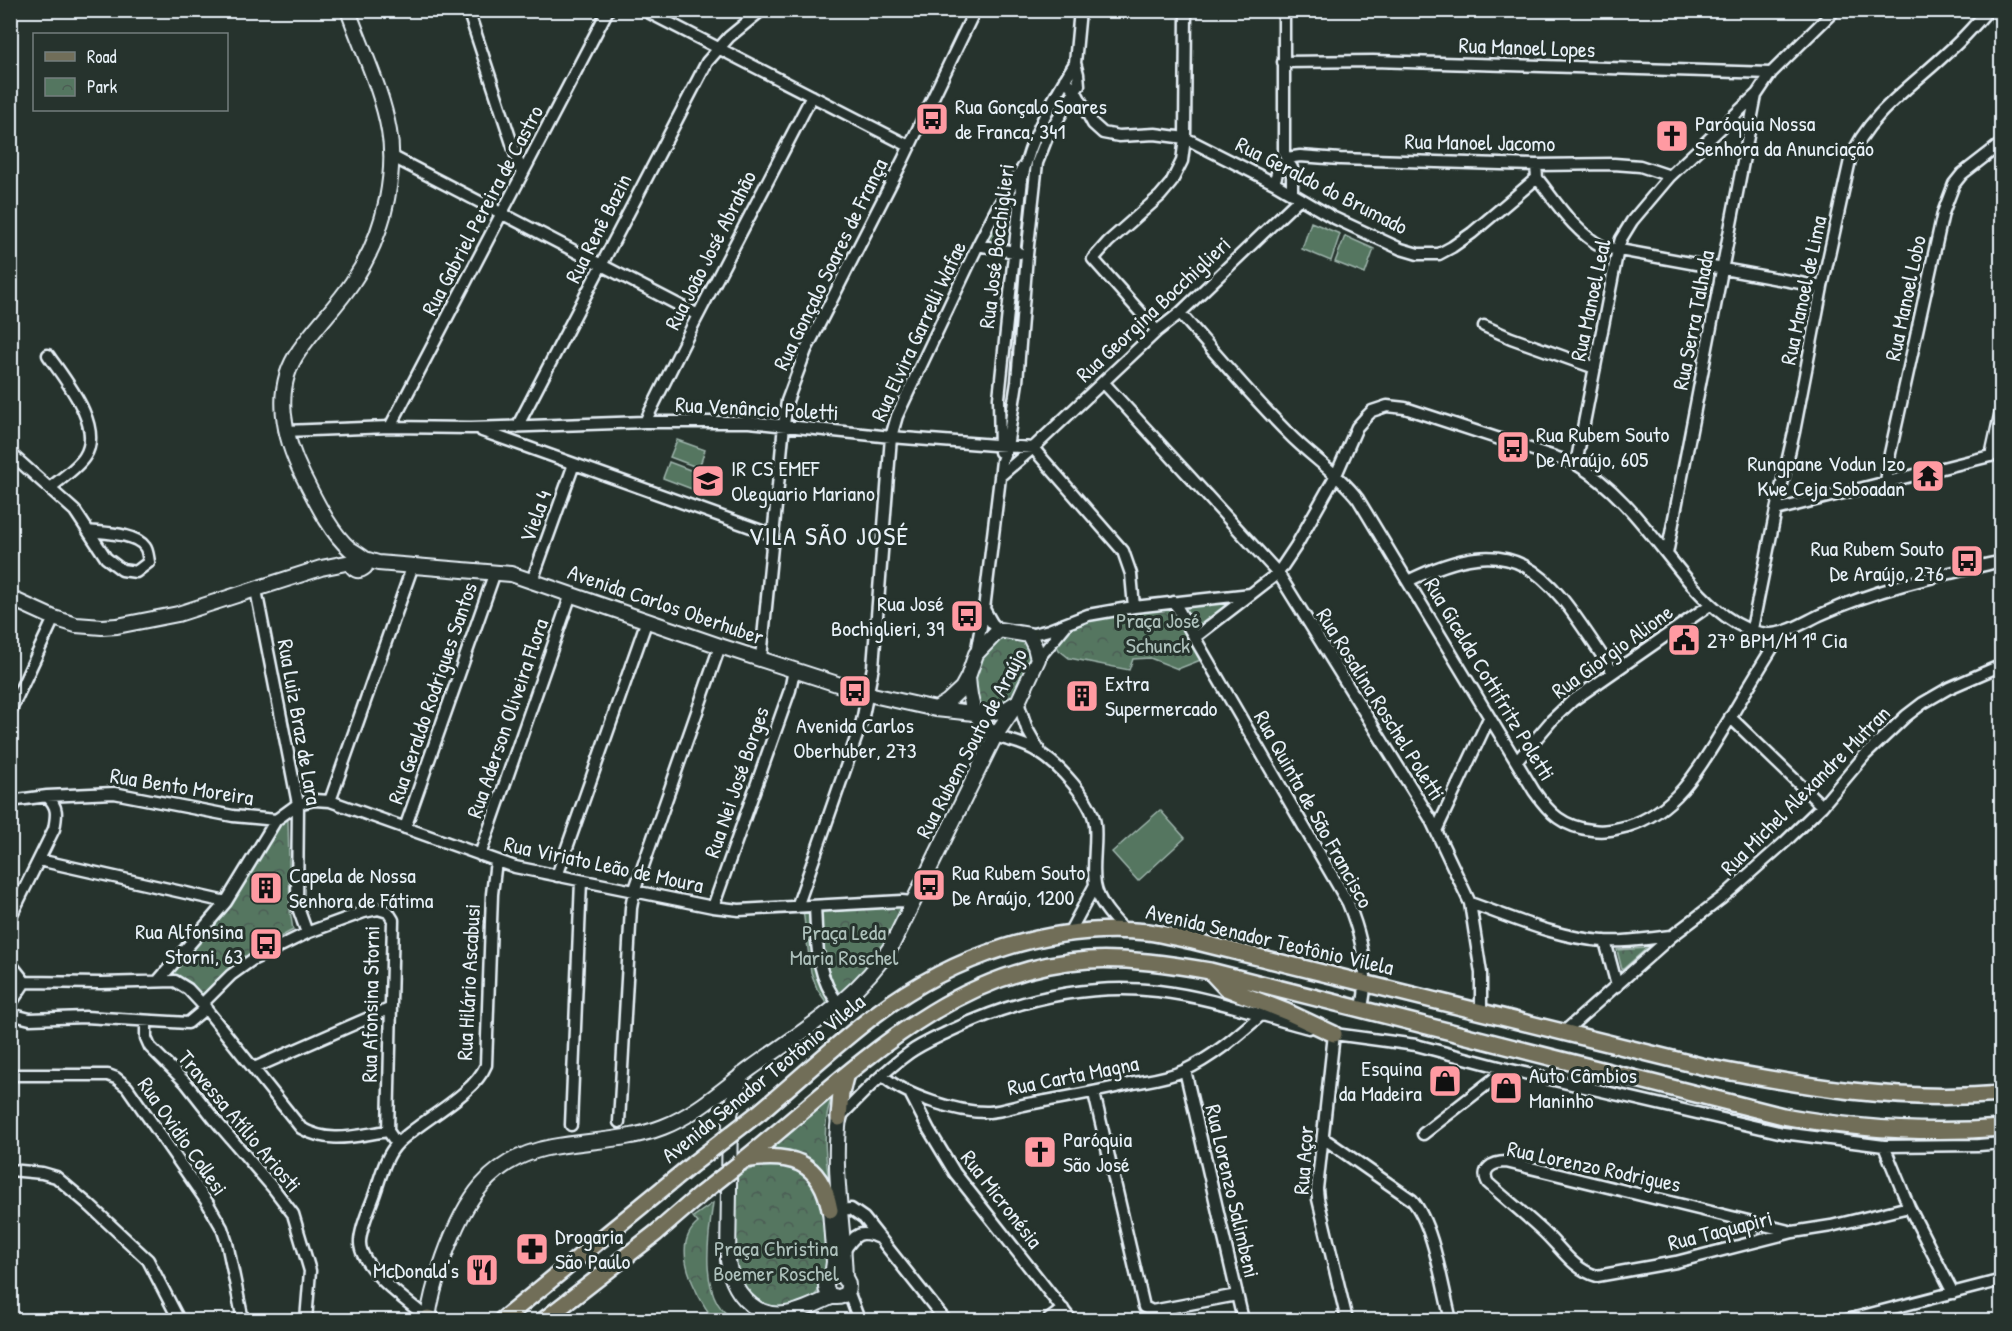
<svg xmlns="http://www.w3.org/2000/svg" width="2012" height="1331" font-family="'Patrick Hand',sans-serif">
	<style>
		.grass { fill: #547660; stroke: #9eb4ac; stroke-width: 1.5 }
		.park { fill: url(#park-crowns); stroke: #9eb4ac; stroke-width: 1.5 }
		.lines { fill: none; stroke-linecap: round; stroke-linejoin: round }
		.street-casing { stroke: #e8f1f8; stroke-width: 15 }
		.secondary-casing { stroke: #e8f1f8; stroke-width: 18 }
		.primary-casing { stroke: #e8f1f8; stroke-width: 20 }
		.street { stroke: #26332d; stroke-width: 10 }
		.secondary { stroke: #26332d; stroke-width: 14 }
		.primary { stroke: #716e59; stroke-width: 15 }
		.primary-bridge-casing { stroke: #e8f1f8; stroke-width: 20; stroke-linecap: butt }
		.primary-bridge { stroke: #716e59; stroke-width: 15 }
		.labels { text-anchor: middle; stroke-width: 6; stroke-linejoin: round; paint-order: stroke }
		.street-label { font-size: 22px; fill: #e8f1f8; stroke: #26332d }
		.poi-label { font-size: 22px; fill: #e8f1f8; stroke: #26332d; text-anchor: start }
		.park-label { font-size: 22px; fill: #adc0bb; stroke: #26332d }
		.quarter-label { font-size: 26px; letter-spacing: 1.5px; fill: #e8f1f8; stroke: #26332d }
	</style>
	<defs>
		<pattern id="park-crowns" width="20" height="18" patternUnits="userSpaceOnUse" patternTransform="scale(1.5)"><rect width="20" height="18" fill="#547660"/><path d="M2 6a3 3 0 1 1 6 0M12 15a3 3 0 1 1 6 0" fill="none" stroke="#4c5d54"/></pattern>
	</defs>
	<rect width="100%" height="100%" fill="#26332d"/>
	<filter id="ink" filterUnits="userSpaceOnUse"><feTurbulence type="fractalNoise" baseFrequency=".0167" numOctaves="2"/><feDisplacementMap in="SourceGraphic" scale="12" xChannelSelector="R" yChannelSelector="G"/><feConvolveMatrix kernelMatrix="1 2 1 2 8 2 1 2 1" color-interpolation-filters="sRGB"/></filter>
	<g filter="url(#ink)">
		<path class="grass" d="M1311,222L1340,234L1331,261L1302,249Z
			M1345,236L1374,249L1365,274L1335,262Z
			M677,440L705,450L699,468L670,457Z
			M669,462L698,473L692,489L663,478Z
			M1160,810L1185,838L1138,881L1112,852Z"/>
		<path class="park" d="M1001,209L1005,210L1003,242L997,245L990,244L987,239Z
			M1247,596L1197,642L1177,603Z
			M1174,604L1203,659L1178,669L1150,658L1133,659L1129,670L1069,658L1059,650L1055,641L1075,621Z
			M1002,632L1026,638L1036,652L1018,700L987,709L976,701L972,684L976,658Z
			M288,818L290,910L293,930C257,949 229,965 201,996L169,973L229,903L279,825Z
			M894,904L906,907L878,961L829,1006L817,989L811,972L803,910Z
			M1647,948L1622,970L1617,950Z
			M828,1098L831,1099C820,1133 827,1170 833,1205L825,1184L768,1149Z
			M766,1164C831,1162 825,1225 829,1271C820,1297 806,1303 783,1314L734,1295L733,1175Z
			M713,1203C708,1236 697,1304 737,1320H716L713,1319C696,1295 669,1246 698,1223L693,1217Z"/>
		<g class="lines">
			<g class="street-casing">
				<path id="street" d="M468,10L522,174
					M644,10L909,146
					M1997,10L2002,37
					M1283,62L1373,61L1771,73
					M1065,79L1076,92L1093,124L1103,133L1119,136L1155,134L1185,138L1274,183L1332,217L1401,249L1418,254H1439L1452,247L1472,233L1537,178L1536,165
					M391,156L698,315
					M1287,158L1300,156L1340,159L1536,165L1614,164L1640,166L1670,176
					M1288,162L1292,168V194
					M1537,178C1557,203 1574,232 1603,247L1822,287
					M1274,183L1278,170L1288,162L1284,153V10
					M978,245L1019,253
					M1180,313C1215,353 1250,395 1288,433C1310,456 1339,474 1358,499L1534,791C1550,814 1563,827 1592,830C1605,832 1616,829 1628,826C1681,810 1705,758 1732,715C1748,687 1765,660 1782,632
					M1484,326L1511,338L1595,368
					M1157,331L1093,259L1108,242L1160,196L1171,183L1182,161L1185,138L1186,10
					M48,355C65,380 104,426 85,456C78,468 60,479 50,488
					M1103,382L1278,573L1430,818L1470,903L1481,973V1011
					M645,422L693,325L812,96
					M390,427L608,10
					M517,427L707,62L729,37L762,10
					M285,431L390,427L471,428L645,422H749L891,437L1033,448L1123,551L1131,574L1134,607
					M482,431L773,535
					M1000,452L999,398L1022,179C1030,138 1053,99 1075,63
					M10,453L75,511L106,558L122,570L136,572L149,562C148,558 148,551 145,547C136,533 103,533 88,531
					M1991,456L2002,406
					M1576,464L1618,249L1621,239L1632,221L1670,176L1757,94L1771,73L1835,10
					M1000,476L1033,448L1157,331L1180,313L1299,199
					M1886,483L1889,458L1943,213L1954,184L1962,174L2002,143
					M1776,510L2002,453
					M1667,554L1756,95
					M532,581L574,464
					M1408,581C1527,522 1551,581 1613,672
					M256,590L298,804L297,905L307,933
					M1174,602L1348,903C1362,937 1370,972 1362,1008
					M984,609L992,623L999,630
					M1752,629L1776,510L1794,432L1822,287L1850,160C1867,114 1915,84 1949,51C1963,39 1976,24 1988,10
					M1029,635L1049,630L1088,615L1134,607L1251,594L1278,573L1296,546L1336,475L1357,427L1366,417L1372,411L1387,406L1405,408L1576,464C1625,493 1655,542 1692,585C1711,606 1737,631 1767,634C1786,635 1806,621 1822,614C1879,588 1941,575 2002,561
					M1194,638L1251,594
					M976,654L984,609L1002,461L1007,447L1017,382L1027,255L1037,163L1048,135L1079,85L1078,74L1075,63L1080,10
					M761,658L784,425L787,401L806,350L903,160L975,10
					M1038,659L1066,625
					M1018,702L1027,729L1040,752
					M10,712L54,618
					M1730,717L1822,806
					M995,736C1010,741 1025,743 1038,752C1058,764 1092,800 1095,824C1097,844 1092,865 1095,884C1098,903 1113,918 1125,931
					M1517,761L1552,720L1572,701L1710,605
					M10,801L47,796L114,793L233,816L276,820
					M330,801L413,565
					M405,828L495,572
					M1436,831L1489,718
					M480,855L571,594
					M39,860L226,902
					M557,876L647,620
					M1470,903C1513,918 1557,938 1603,941C1625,943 1650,938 1672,936
					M815,906C817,941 815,976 839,1004
					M713,907L790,690L794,670
					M797,907L862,721L873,667L891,437L897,416L978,245L998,206L1024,166
					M10,918L54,829C57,814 58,807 47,796
					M1069,933L1095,885
					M1605,941L1617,986
					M10,963L25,982L101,983L175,981L188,989L202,1004L301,1128C330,1145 357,1135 388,1131L397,1144
					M158,981L226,902L276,820L298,804L314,800L330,801L515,867L713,907L739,910L902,901L912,902
					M202,1004L231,975L252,960L309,932L364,912L378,909L388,912L393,920L388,1131
					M10,1005L25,982
					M10,1014L30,1019L85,1017L188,1023L206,1008
					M146,1021V1038L150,1047L186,1083L215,1120L274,1189L293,1214L310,1271L306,1320
					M1565,1031L1672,936L1722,898L1785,842L1822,806L1865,755L1906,716L1923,703L1949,688L2002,665
					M1327,1033L1416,1045L1507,1069L1783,1133L1884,1146L1979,1145L2002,1143
					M1334,1034L1317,1189L1318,1199L1347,1320
					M254,1068L389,1009
					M1185,1070L1243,1320
					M10,1075H108L116,1078L127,1087L207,1202L222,1228L227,1243L243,1320
					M882,1075C904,1096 959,1113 989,1112C1004,1111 1019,1105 1034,1103C1068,1097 1100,1091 1134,1083C1150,1080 1167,1078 1183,1071C1212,1058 1237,1036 1261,1015
					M2002,1083L2000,1094L2002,1110
					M1094,1093L1144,1307L1152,1311L1237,1295
					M911,1095L929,1130L955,1173L1071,1320
					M839,1118C861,1095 884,1071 909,1053C921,1044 936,1038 950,1031C1015,1000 1086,983 1158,991C1209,997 1259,1015 1309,1028
					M619,1122L631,908L634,892L720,646
					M571,1125L581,881
					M1423,1134L1495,1078L1500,1067
					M1323,1138L1412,1200C1434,1225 1442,1286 1451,1320
					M1884,1146L1909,1207L1953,1293
					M10,1170L42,1173L56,1177L88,1204L148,1260L179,1320
					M833,1210L851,1209L864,1218L945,1320
					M1793,1232L1506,1162C1493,1162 1480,1169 1488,1183C1507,1200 1526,1215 1544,1232C1561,1248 1574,1270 1597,1276L1676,1262L1793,1232L1831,1226L1909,1207
					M844,1251C856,1233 860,1230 880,1238
					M847,1288L859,1320
					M428,1318C409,1303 358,1267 360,1241C361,1225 370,1208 375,1193C381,1176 385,1156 398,1143C421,1120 474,1095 486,1065L492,894L496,861
					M1048,1320L1063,1309
					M1847,1320L2002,1280"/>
			</g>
			<g class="secondary-casing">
				<path id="secondary" d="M348,10C362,50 382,90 389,131C393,152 391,178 387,199C381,229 369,258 352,283C336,307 315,327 299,351C272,389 284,438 303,476C315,499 330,532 350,549C355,552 360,555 365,559V567C358,573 353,570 351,562L357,556H361
					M365,559L378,563L511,574L720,646L868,694L936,709L974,713H990L1005,710L1016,703
					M10,598L54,618L76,625L102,627L117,626L178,614L321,568L351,562
					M968,677C970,705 973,717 995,736
					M741,1075L730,1114L728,1260C731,1289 753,1319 786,1314C802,1312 819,1302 834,1296
					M839,1118C832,1172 844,1226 845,1280
					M830,1210L834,1262L832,1276
					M826 1286a11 11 0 1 1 22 0a11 11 0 1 1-22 0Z
					M428,1318C431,1296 437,1277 444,1257C464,1201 489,1158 552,1147C590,1140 627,1141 663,1127C695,1115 723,1089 750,1069C801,1032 858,999 892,945L995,736L1018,702L1038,659L1035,647L1029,635L999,630L976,654L968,677L962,688L947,702L936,709"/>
			</g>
			<g class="primary-casing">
				<path id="primary" d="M1210,971L1226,988L1287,1012L1334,1034
					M761,1111C799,1079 836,1044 876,1014C953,956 1052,922 1148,932C1163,934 1178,938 1193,941L1705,1067C1802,1086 1901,1103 2002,1094
					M839,1118L841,1093L845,1077
					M743,1160C789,1152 821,1160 830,1210
					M740,1163C846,1079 944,969 1088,960C1130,958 1170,964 1210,971L1783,1116C1854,1129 1930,1134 2002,1128
					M428,1318L433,1320
					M502,1320L694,1163
					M544,1320L656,1233L701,1194"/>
			</g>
			<use href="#street" class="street"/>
			<use href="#secondary" class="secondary"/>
			<use href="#primary" class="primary"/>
			<g class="primary-bridge-casing">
				<path id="primary-bridge" d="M694,1163L761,1111
					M701,1194L740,1163"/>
			</g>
			<use href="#primary-bridge" class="primary-bridge"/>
		</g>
	</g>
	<defs>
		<g id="bus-square" transform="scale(1.725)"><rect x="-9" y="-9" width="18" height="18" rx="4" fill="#ff9aa2" stroke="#26332d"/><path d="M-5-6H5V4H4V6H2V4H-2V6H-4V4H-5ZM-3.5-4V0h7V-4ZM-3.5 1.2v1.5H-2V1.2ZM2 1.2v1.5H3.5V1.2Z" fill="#111"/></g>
		<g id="church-square" transform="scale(1.725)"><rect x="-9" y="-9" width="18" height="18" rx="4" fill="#ff9aa2" stroke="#26332d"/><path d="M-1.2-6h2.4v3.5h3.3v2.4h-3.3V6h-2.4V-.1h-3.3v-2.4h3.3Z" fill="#111"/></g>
		<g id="temple-square" transform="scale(1.725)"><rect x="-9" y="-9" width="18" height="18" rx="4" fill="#ff9aa2" stroke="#26332d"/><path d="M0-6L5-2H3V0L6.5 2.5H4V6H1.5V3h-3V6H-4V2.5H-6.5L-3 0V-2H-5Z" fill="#111"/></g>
		<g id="school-square" transform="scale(1.725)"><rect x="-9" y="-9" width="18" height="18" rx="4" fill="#ff9aa2" stroke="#26332d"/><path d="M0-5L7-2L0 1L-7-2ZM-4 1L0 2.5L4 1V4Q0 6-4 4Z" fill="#111"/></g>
		<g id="civic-square" transform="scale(1.725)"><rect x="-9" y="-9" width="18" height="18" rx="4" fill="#ff9aa2" stroke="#26332d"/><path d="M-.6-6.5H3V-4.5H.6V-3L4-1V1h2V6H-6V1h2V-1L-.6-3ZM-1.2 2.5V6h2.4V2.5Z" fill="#111"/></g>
		<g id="building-square" transform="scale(1.725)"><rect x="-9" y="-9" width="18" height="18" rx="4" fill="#ff9aa2" stroke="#26332d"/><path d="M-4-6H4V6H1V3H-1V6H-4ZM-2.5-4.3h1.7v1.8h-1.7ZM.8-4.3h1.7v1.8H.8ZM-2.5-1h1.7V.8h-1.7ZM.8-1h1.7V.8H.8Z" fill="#111"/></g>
		<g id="shop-square" transform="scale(1.725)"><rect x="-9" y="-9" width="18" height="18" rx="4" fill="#ff9aa2" stroke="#26332d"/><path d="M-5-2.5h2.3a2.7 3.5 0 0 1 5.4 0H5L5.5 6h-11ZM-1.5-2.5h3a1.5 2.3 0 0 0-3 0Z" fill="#111"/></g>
		<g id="pharmacy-square" transform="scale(1.725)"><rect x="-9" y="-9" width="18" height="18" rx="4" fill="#ff9aa2" stroke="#26332d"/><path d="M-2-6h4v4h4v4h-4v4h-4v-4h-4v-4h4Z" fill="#111"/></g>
		<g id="restaurant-square" transform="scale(1.725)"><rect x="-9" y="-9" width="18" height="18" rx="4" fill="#ff9aa2" stroke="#26332d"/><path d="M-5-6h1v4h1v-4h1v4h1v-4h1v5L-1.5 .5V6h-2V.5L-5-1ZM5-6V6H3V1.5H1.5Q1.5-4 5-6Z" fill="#111"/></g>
	</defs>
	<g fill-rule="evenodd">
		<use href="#bus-square" x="932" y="119"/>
		<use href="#church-square" x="1672" y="136"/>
		<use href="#bus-square" x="1513" y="447"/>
		<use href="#temple-square" x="1928" y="476"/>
		<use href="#school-square" x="708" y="481"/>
		<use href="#bus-square" x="1967" y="561"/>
		<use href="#bus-square" x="967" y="616"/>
		<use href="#civic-square" x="1684" y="640"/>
		<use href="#bus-square" x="855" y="691"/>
		<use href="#building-square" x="1082" y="696"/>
		<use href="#bus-square" x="929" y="885"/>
		<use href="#building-square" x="266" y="888"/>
		<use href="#bus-square" x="266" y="944"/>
		<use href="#shop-square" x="1445" y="1081"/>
		<use href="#shop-square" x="1506" y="1088"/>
		<use href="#church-square" x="1040" y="1152"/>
		<use href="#pharmacy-square" x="532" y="1249"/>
		<use href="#restaurant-square" x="482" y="1270"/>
	</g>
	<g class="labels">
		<g class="street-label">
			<text transform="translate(1527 47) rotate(2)" y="8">Rua Manoel Lopes</text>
			<text transform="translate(1480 142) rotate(1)" y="8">Rua Manoel Jacomo</text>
			<text transform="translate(1322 185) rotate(27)" y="8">Rua Geraldo do Brumado</text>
			<text transform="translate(482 210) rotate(-62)" y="8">Rua Gabriel Pereira de Castro</text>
			<text transform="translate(598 228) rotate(-63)" y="8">Rua Renê Bazin</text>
			<text transform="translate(996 246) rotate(-83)" y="8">Rua José Bocchiglieri</text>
			<text transform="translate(710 250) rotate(-63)" y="8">Rua João José Abrahão</text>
			<text transform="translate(830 264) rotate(-64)" y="8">Rua Gonçalo Soares de França</text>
			<text transform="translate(1803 290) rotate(-78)" y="8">Rua Manoel de Lima</text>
			<text transform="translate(1905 298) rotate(-78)" y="8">Rua Manoel Lobo</text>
			<text transform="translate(1590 300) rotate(-78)" y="8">Rua Manoel Leal</text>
			<text transform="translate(1153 309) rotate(-43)" y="8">Rua Georgina Bocchiglieri</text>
			<text transform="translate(1693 320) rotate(-79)" y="8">Rua Serra Talhada</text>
			<text transform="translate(918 331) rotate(-65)" y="8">Rua Elvira Garrelli Wafae</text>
			<text transform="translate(757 408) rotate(3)" y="8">Rua Venâncio Poletti</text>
			<text transform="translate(535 516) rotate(-70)" y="8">Viela 4</text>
			<text transform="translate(666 604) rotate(19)" y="8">Avenida Carlos Oberhuber</text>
			<text transform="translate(1612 651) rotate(-36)" y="8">Rua Giorgio Alione</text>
			<text transform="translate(1490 679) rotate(59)" y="8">Rua Gicelda Cottifritz Poletti</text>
			<text transform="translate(432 693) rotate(-71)" y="8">Rua Geraldo Rodrigues Santos</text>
			<text transform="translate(1381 704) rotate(58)" y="8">Rua Rosalina Roschel Poletti</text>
			<text transform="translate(507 718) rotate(-71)" y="8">Rua Aderson Oliveira Flora</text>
			<text transform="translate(300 722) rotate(80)" y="8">Rua Luiz Braz de Lara</text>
			<text transform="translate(971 743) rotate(-62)" y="8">Rua Rubem Souto de Araújo</text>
			<text transform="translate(736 782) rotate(-71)" y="8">Rua Nei José Borges</text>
			<text transform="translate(182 786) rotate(9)" y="8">Rua Bento Moreira</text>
			<text transform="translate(1805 790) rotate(-45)" y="8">Rua Michel Alexandre Mutran</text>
			<text transform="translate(1314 809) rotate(61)" y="8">Rua Quinta de São Francisco</text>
			<text transform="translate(604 864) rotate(12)" y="8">Rua Viriato Leão de Moura</text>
			<text transform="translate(1270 939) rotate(13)" y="8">Avenida Senador Teotônio Vilela</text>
			<text transform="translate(468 982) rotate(-87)" y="8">Rua Hilário Ascabusi</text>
			<text transform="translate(370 1004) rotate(-89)" y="8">Rua Afonsina Storni</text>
			<text transform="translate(1073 1075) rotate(-11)" y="8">Rua Carta Magna</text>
			<text transform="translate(763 1078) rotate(-39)" y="8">Avenida Senador Teotônio Vilela</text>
			<text transform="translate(240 1121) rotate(50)" y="8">Travessa Atílio Ariosti</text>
			<text transform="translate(183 1136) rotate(55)" y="8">Rua Ovidio Collesi</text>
			<text transform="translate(1303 1160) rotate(-86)" y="8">Rua Açor</text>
			<text transform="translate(1594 1166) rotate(12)" y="8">Rua Lorenzo Rodrigues</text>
			<text transform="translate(1233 1191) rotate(77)" y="8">Rua Lorenzo Salimbeni</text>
			<text transform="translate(1002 1199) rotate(52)" y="8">Rua Micronésia</text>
			<text transform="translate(1720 1230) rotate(-14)" y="8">Rua Taquapiri</text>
		</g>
		<g class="poi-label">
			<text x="955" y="114">Rua Gonçalo Soares<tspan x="955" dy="25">de Franca, 341</tspan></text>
			<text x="1695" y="131">Paróquia Nossa<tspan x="1695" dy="25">Senhora da Anunciação</tspan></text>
			<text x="1536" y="442">Rua Rubem Souto<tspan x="1536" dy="25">De Araújo, 605</tspan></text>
			<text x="1905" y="471" text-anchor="end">Rungpane Vodun Izo<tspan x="1905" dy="25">Kwe Ceja Soboadan</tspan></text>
			<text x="731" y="476">IR CS EMEF<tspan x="731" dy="25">Oleguario Mariano</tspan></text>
			<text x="1944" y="556" text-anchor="end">Rua Rubem Souto<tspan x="1944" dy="25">De Araújo, 276</tspan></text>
			<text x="944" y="611" text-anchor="end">Rua José<tspan x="944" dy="25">Bochiglieri, 39</tspan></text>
			<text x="1707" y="648">27º BPM/M 1ª Cia</text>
			<text x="1105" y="691">Extra<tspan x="1105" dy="25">Supermercado</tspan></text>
			<text x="855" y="733" text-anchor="middle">Avenida Carlos<tspan x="855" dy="25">Oberhuber, 273</tspan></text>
			<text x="952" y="880">Rua Rubem Souto<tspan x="952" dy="25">De Araújo, 1200</tspan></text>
			<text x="289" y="883">Capela de Nossa<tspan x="289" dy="25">Senhora de Fátima</tspan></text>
			<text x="243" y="939" text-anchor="end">Rua Alfonsina<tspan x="243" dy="25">Storni, 63</tspan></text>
			<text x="1422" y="1076" text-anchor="end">Esquina<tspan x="1422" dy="25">da Madeira</tspan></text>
			<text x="1529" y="1083">Auto Câmbios<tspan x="1529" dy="25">Maninho</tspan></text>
			<text x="1063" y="1147">Paróquia<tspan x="1063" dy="25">São José</tspan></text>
			<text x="555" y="1244">Drogaria<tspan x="555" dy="25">São Paulo</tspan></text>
			<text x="459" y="1278" text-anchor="end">McDonald's</text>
		</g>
		<g class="park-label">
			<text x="1158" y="628">Praça José<tspan x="1158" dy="25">Schunck</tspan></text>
			<text x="844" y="940">Praça Leda<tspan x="844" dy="25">Maria Roschel</tspan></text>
			<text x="776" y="1256">Praça Christina<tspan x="776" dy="25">Boemer Roschel</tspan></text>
		</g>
		<g class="quarter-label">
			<text x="829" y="545">VILA SÃO JOSÉ</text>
		</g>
	</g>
	<rect width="2012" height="1331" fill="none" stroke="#26332d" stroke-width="36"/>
	<rect x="18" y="18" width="1976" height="1295" fill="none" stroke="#e8f1f8" stroke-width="2" filter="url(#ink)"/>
	<rect x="33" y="33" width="195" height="78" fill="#26332d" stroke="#747f7e" stroke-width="1.5"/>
	<rect x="45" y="52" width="30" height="9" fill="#716e59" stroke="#747f7e" stroke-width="1.5"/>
	<text x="87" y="63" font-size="18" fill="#e8f1f8">Road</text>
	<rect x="45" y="78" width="30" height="18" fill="url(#park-crowns)" stroke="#747f7e" stroke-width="1.5"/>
	<text x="87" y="93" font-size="18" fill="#e8f1f8">Park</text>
</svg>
